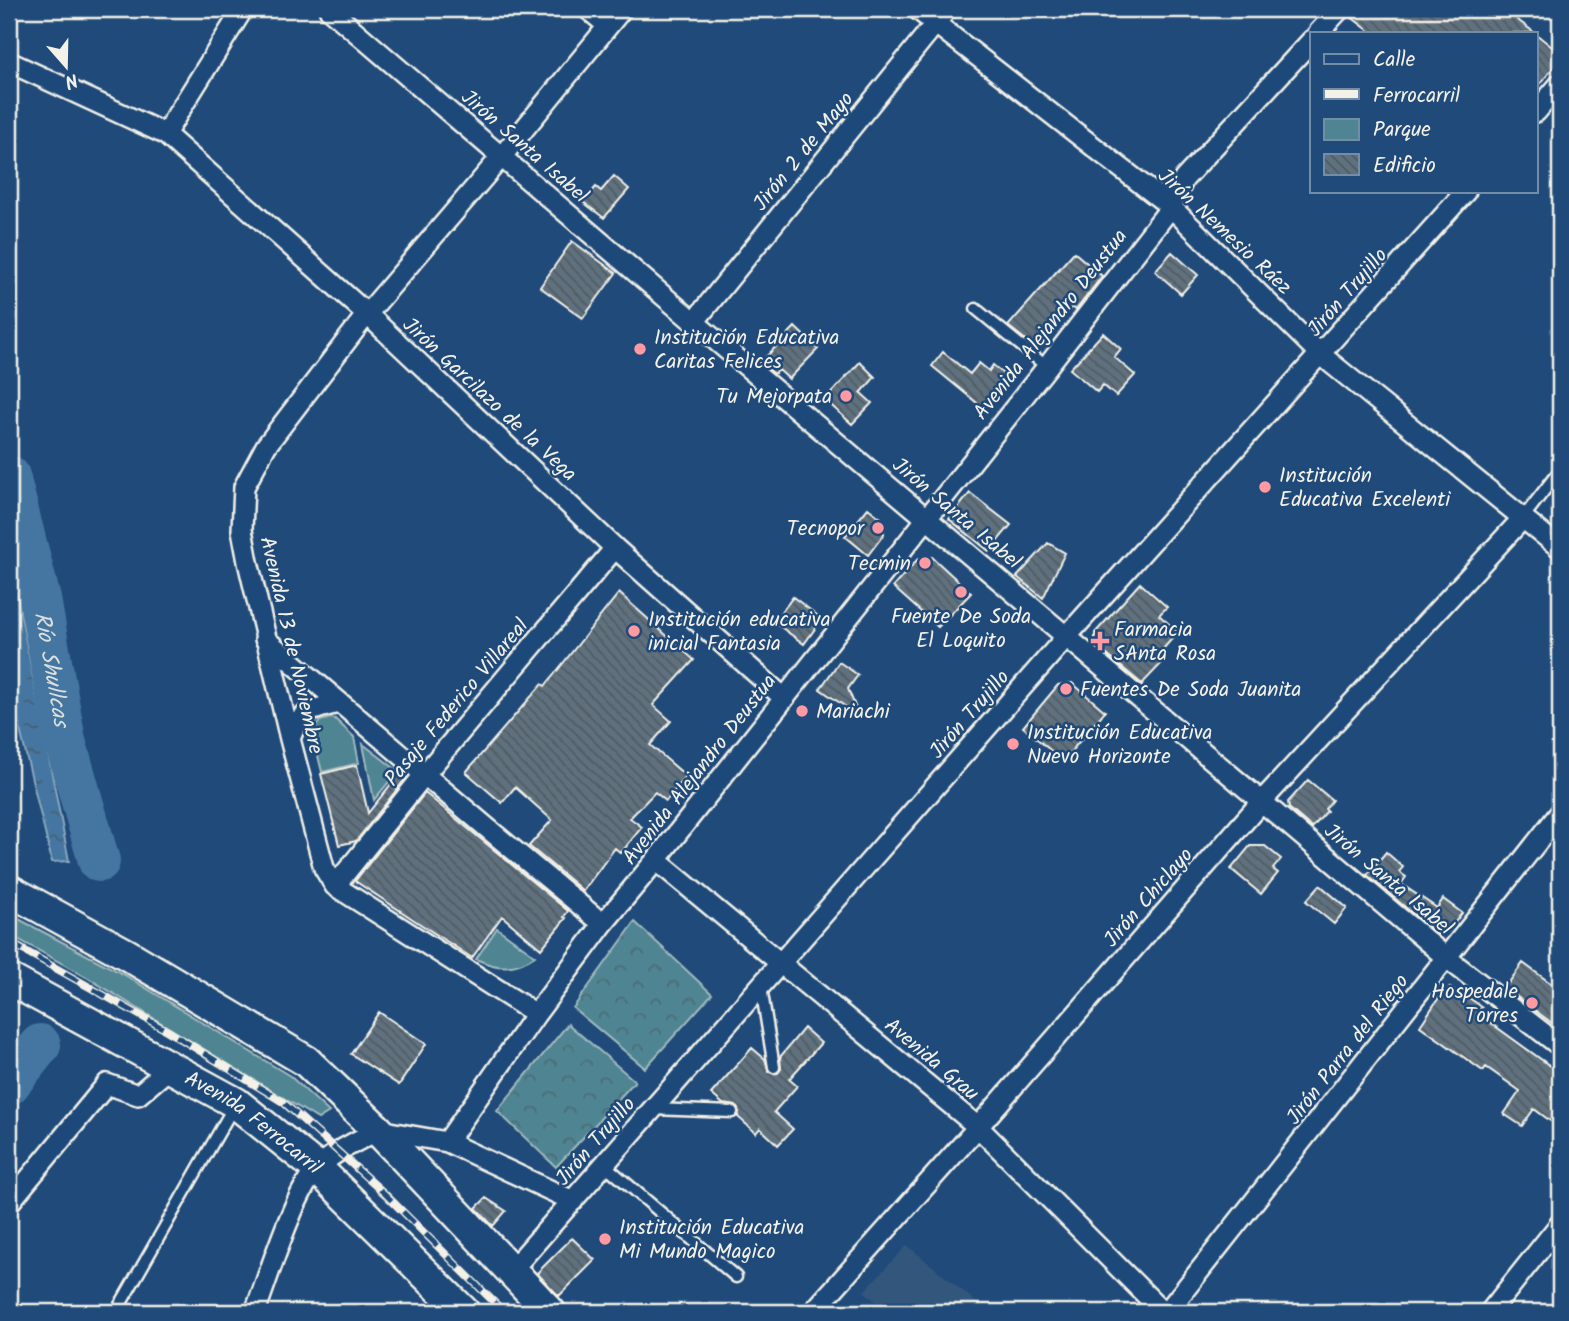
<svg xmlns="http://www.w3.org/2000/svg" width="1569" height="1321" font-family="Kalam,sans-serif">
	<style>
		.built { fill: #32567c }
		.green { fill: #4f8492; stroke: #a2babd; stroke-width: 2 }
		.forest { fill: url(#forest-crowns); stroke: #a2babd; stroke-width: 2 }
		.water { fill: url(#water-ripples); stroke: #8aa7bd; stroke-width: 2 }
		.lines { fill: none; stroke-linecap: round; stroke-linejoin: round }
		.river { stroke: #4476a1; stroke-width: 42 }
		.building { fill: url(#building-back-hatch); stroke: #f4f1e8; stroke-width: 2 }
		.lane-casing { stroke: #f4f1e8; stroke-width: 15 }
		.street-casing { stroke: #f4f1e8; stroke-width: 24 }
		.primary-casing { stroke: #f4f1e8; stroke-width: 35 }
		.lane { stroke: #1f4a7a; stroke-width: 10 }
		.street { stroke: #1f4a7a; stroke-width: 19 }
		.primary { stroke: #1f4a7a; stroke-width: 30 }
		.rail-casing { stroke: #f4f1e8; stroke-width: 8 }
		.rail { stroke: #1f4a7a; stroke-width: 5; stroke-dasharray: 16; stroke-linecap: butt }
		.poi-dot { fill: #ff9aa2; stroke: #1f4a7a; stroke-width: 2.5 }
		.labels { text-anchor: middle; stroke-width: 5; stroke-linejoin: round; paint-order: stroke }
		.street-label { font-size: 21px; fill: #f4f1e8; stroke: #1f4a7a }
		.poi-label { font-size: 21px; fill: #f4f1e8; stroke: #1f4a7a; text-anchor: start }
		.water-label { font-size: 23px; font-style: italic; fill: #dadfdd; stroke: #1f4a7a }
	</style>
	<defs>
		<pattern id="forest-crowns" width="20" height="18" patternUnits="userSpaceOnUse" patternTransform="scale(1.75)"><rect width="20" height="18" fill="#4f8492"/><path d="M2 6a3 3 0 1 1 6 0M12 15a3 3 0 1 1 6 0" fill="none" stroke="#4d6c74"/></pattern>
		<pattern id="water-ripples" width="26" height="14" patternUnits="userSpaceOnUse" patternTransform="scale(1.75)"><rect width="26" height="14" fill="#4476a1"/><path d="M2 4q2-2 4 0t4 0M15 11q2-2 4 0t4 0" fill="none" stroke="#465f74"/></pattern>
		<pattern id="building-back-hatch" width="6" height="6" patternUnits="userSpaceOnUse" patternTransform="scale(1.75)"><rect width="6" height="6" fill="#5e717f"/><path d="M-1 5l2 2M0 0l6 6M5-1l2 2" fill="none" stroke="#525a60"/></pattern>
	</defs>
	<rect width="100%" height="100%" fill="#1f4a7a"/>
	<filter id="ink" filterUnits="userSpaceOnUse"><feTurbulence type="fractalNoise" baseFrequency=".0143" numOctaves="2"/><feDisplacementMap in="SourceGraphic" scale="14" xChannelSelector="R" yChannelSelector="G"/><feConvolveMatrix kernelMatrix="1 2 1 2 8 2 1 2 1" color-interpolation-filters="sRGB"/></filter>
	<g filter="url(#ink)">
		<path class="built" d="M907,1245L988,1312H887L864,1291Z"/>
		<path class="green" d="M331,718L335,719L354,737L359,763L322,772L312,732L320,721Z
			M363,744L398,771L374,800Z
			M9,914L123,974L290,1076L329,1112L318,1119L88,978L9,934Z
			M497,928L530,952L535,956C515,970 497,969 476,959Z"/>
		<path class="forest" d="M635,922L712,994L645,1068L573,1008Z
			M568,1024L635,1081L556,1167L497,1111Z"/>
		<path class="water" d="M9,554L69,861L52,862L9,684Z"/>
		<g class="lines">
			<g class="river">
				<path id="s1" d="M9,476L40,599L65,741L99,861"/>
				<path d="M9,1084L40,1045"/>
			</g>
		</g>
		<path class="building" d="M1352,9H1503L1535,33H1372L1350,16Z
			M1536,34L1557,51L1560,59L1536,89Z
			M614,176L629,189L604,218L583,202L596,187L601,191Z
			M572,241L616,273L583,318L540,287Z
			M1074,252L1102,276L1076,310L1072,307L1037,349L1008,326Z
			M1172,252L1198,275L1181,294L1155,271Z
			M795,327L818,349L789,379L779,370L774,374L761,362Z
			M1103,333L1121,349L1114,357L1135,375L1116,396L1103,385L1097,392L1070,369Z
			M943,352L970,374L979,363L989,371L993,365L1007,377L982,407L932,366Z
			M860,362L875,377L861,393L872,403L852,424L825,400Z
			M970,493L1011,525L989,551L949,519Z
			M868,508L881,518L884,534L868,555L845,536Z
			M1048,543L1065,553L1043,598L1017,577Z
			M932,557L971,593L938,627L893,587L917,560Z
			M1140,583L1167,607L1159,615L1178,632L1155,658L1161,664L1142,684L1095,645V633Z
			M619,593L694,660L653,705L671,721L650,745L686,776L666,801L655,792L630,818L642,827L621,853L615,848L583,891L529,846L552,820L515,787L502,803L466,772L542,684L545,686Z
			M793,597L822,619L804,644L774,622Z
			M839,662L858,675L848,689L859,716L820,689Z
			M1072,683L1105,711L1063,761L1023,727L1058,685Z
			M357,765L368,813L400,773L406,778L356,841L339,845L321,774Z
			M1308,780L1332,800L1325,809L1327,811L1312,828L1289,808L1288,802Z
			M425,793L568,911L564,917L566,918L541,949L502,916L472,958L355,881Z
			M1250,846H1265L1281,859L1273,869L1278,873L1261,894L1231,869Z
			M1386,852L1403,867L1399,872L1406,877L1401,884L1437,908L1443,899L1462,913L1449,930L1437,934L1367,875Z
			M1320,885L1347,908L1334,924L1306,901Z
			M1523,963L1560,990V1029L1505,988Z
			M1450,988L1460,995L1462,993L1482,1007L1477,1013L1560,1073V1128L1534,1109L1522,1126L1504,1114L1520,1091L1486,1067L1483,1071L1420,1026L1442,993L1445,995Z
			M379,1012L426,1044L399,1085L351,1054Z
			M804,1028L821,1043L789,1079L797,1086L774,1112L793,1129L778,1145L760,1128L756,1133L738,1117L739,1112L736,1106L723,1104L711,1094L752,1048L765,1059L769,1072L778,1073L781,1069L780,1057Z
			M486,1198L506,1211L493,1226L476,1208Z
			M572,1238L595,1260L559,1296L537,1273Z"/>
		<g class="lines">
			<g class="lane-casing">
				<path id="lane" d="M976,309L1047,367
					M1523,518L1560,470
					M761,987L774,1067
					M653,1109L732,1112
					M605,1165L736,1277
					M116,1312L234,1106"/>
			</g>
			<g class="street-casing">
				<path id="street" d="M329,9L694,322L1448,959L1560,1046
					M588,9L608,26
					M917,9L1171,207L1321,355L1560,548
					M1318,33L1340,9
					M9,62L165,134L367,314L615,548L784,698
					M1536,112L1560,84
					M165,134L243,9
					M694,322L947,9
					M265,639L492,832L603,924
					M290,739C299,712 314,708 340,703
					M656,860L978,1127L1163,1312
					M335,886L424,775L615,548
					M536,1014L335,886L324,868L290,739L248,562L242,530L244,487L266,446L367,314L502,156L622,9
					M447,1142L536,1014L603,924L656,860L1047,367L1171,207L1184,179L1312,40
					M9,1203L107,1084L138,1095L172,1066
					M510,1272L1067,636L1466,191
					M255,1312C268,1278 294,1191 318,1168C334,1151 358,1141 378,1130L447,1142L573,1201
					M813,1312L978,1127L1262,801L1523,518
					M1167,1312L1560,813
					M1490,1312L1560,1224"/>
			</g>
			<g class="primary-casing">
				<g id="primary">
					<path d="M9,890L126,954L306,1061L378,1130L550,1312"/>
					<path id="s2" d="M9,979L236,1103L317,1168L464,1312"/>
				</g>
			</g>
			<use href="#lane" class="lane"/>
			<use href="#street" class="street"/>
			<use href="#primary" class="primary"/>
			<g class="rail-casing">
				<path id="rail" d="M9,942L168,1031L283,1102L385,1194L504,1312"/>
			</g>
			<use href="#rail" class="rail"/>
		</g>
	</g>
	<g class="poi-dot">
		<circle cx="640" cy="349" r="7"/>
		<circle cx="846" cy="396" r="7"/>
		<circle cx="1265" cy="487" r="7"/>
		<circle cx="878" cy="528" r="7"/>
		<circle cx="925" cy="563" r="7"/>
		<circle cx="961" cy="592" r="7"/>
		<circle cx="634" cy="631" r="7"/>
		<path d="M1096.5 630.5h7v7h7v7h-7v7h-7v-7h-7v-7h7z"/>
		<circle cx="1066" cy="689" r="7"/>
		<circle cx="802" cy="711" r="7"/>
		<circle cx="1013" cy="744" r="7"/>
		<circle cx="1532" cy="1003" r="7"/>
		<circle cx="605" cy="1239" r="7"/>
	</g>
	<g class="labels">
		<g class="street-label">
			<text transform="translate(525 146) rotate(41)" y="7">Jirón Santa Isabel</text>
			<text transform="translate(803 151) rotate(-51)" y="7">Jirón 2 de Mayo</text>
			<text transform="translate(1225 231) rotate(43)" y="7">Jirón Nemesio Ráez</text>
			<text transform="translate(1347 292) rotate(-49)" y="7">Jirón Trujillo</text>
			<text transform="translate(1050 324) rotate(-52)" y="7">Avenida Alejandro Deustua</text>
			<text transform="translate(490 399) rotate(43)" y="7">Jirón Garcilazo de la Vega</text>
			<text transform="translate(957 513) rotate(40)" y="7">Jirón Santa Isabel</text>
			<text transform="translate(292 645) rotate(77)" y="7">Avenida 13 de Noviembre</text>
			<text transform="translate(456 702) rotate(-50)" y="7">Pasaje Federico Villareal</text>
			<text transform="translate(969 714) rotate(-49)" y="7">Jirón Trujillo</text>
			<text transform="translate(699 769) rotate(-52)" y="7">Avenida Alejandro Deustua</text>
			<text transform="translate(1389 879) rotate(40)" y="7">Jirón Santa Isabel</text>
			<text transform="translate(1148 897) rotate(-49)" y="7">Jirón Chiclayo</text>
			<text transform="translate(1347 1049) rotate(-52)" y="7">Jirón Parra del Riego</text>
			<text transform="translate(932 1059) rotate(40)" y="7">Avenida Grau</text>
			<text dy="7" stroke="none"><textPath href="#s2" startOffset="284">Avenida Ferrocarril</textPath></text>
			<text transform="translate(595 1141) rotate(-49)" y="7">Jirón Trujillo</text>
		</g>
		<g class="poi-label">
			<text x="654" y="344">Institución Educativa<tspan x="654" dy="24">Caritas Felices</tspan></text>
			<text x="832" y="403" text-anchor="end">Tu Mejorpata</text>
			<text x="1279" y="482">Institución<tspan x="1279" dy="24">Educativa Excelenti</tspan></text>
			<text x="864" y="535" text-anchor="end">Tecnopor</text>
			<text x="911" y="570" text-anchor="end">Tecmin</text>
			<text x="961" y="623" text-anchor="middle">Fuente De Soda<tspan x="961" dy="24">El Loquito</tspan></text>
			<text x="648" y="626">Institución educativa<tspan x="648" dy="24">inicial Fantasia</tspan></text>
			<text x="1114" y="636">Farmacia<tspan x="1114" dy="24">SAnta Rosa</tspan></text>
			<text x="1080" y="696">Fuentes De Soda Juanita</text>
			<text x="816" y="718">Mariachi</text>
			<text x="1027" y="739">Institución Educativa<tspan x="1027" dy="24">Nuevo Horizonte</tspan></text>
			<text x="1518" y="998" text-anchor="end">Hospedale<tspan x="1518" dy="24">Torres</tspan></text>
			<text x="619" y="1234">Institución Educativa<tspan x="619" dy="24">Mi Mundo Magico</tspan></text>
		</g>
		<g class="water-label">
			<text dy="8" stroke="none"><textPath href="#s1" startOffset="198">Río Shullcas</textPath></text>
		</g>
	</g>
	<rect width="1569" height="1321" fill="none" stroke="#1f4a7a" stroke-width="35"/>
	<rect x="18" y="18" width="1534" height="1286" fill="none" stroke="#f4f1e8" stroke-width="2.5" filter="url(#ink)"/>
	<rect x="1310" y="32" width="228" height="161" fill="#1f4a7a" stroke="#748da6" stroke-width="2"/>
	<rect x="1324" y="54" width="35" height="10" fill="#1f4a7a" stroke="#748da6" stroke-width="2"/>
	<text x="1373" y="66" font-size="21" fill="#f4f1e8">Calle</text>
	<rect x="1324" y="89" width="35" height="10" fill="#f4f1e8" stroke="#748da6" stroke-width="2"/>
	<text x="1373" y="102" font-size="21" fill="#f4f1e8">Ferrocarril</text>
	<rect x="1324" y="119" width="35" height="21" fill="#4f8492" stroke="#748da6" stroke-width="2"/>
	<text x="1373" y="136" font-size="21" fill="#f4f1e8">Parque</text>
	<rect x="1324" y="154" width="35" height="21" fill="url(#building-back-hatch)" stroke="#748da6" stroke-width="2"/>
	<text x="1373" y="172" font-size="21" fill="#f4f1e8">Edificio</text>
	<g transform="translate(66 66) rotate(160)" stroke="#1f4a7a" stroke-width="5" paint-order="stroke">
	<path d="M0-5L12 26L0 18L-12 26Z" fill="#f4f1e8"/>
	<text y="-10" font-size="19" font-weight="bold" text-anchor="middle" fill="#f4f1e8">N</text>
	</g>
</svg>
